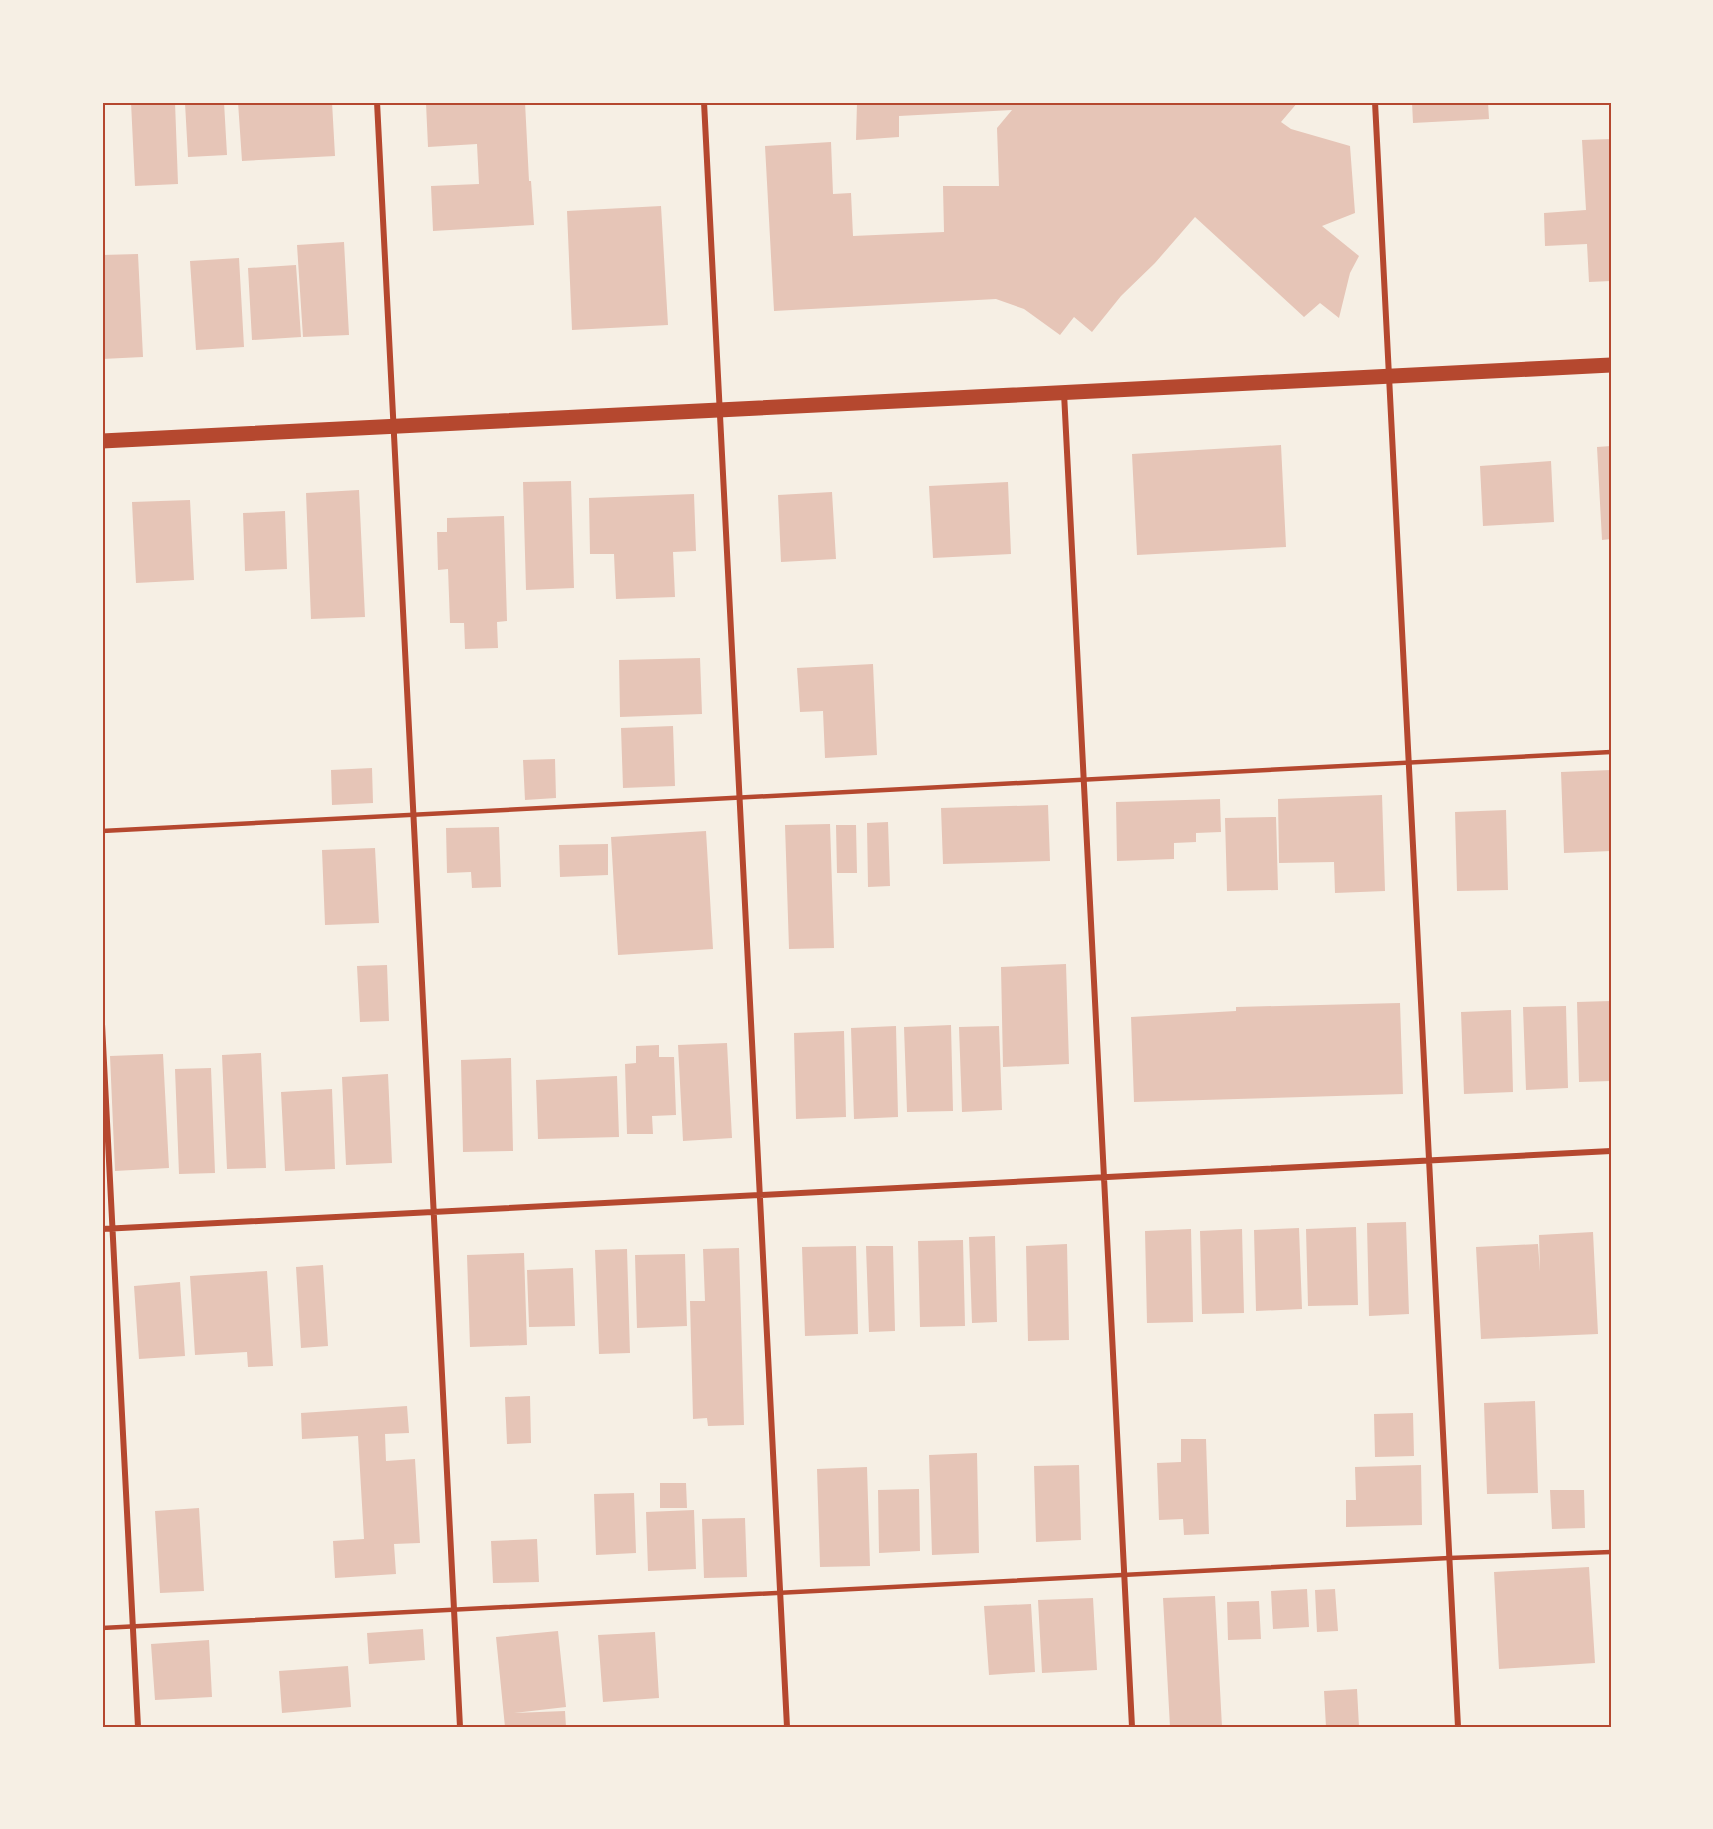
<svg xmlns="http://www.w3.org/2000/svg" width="1713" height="1829" font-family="'DM Sans',sans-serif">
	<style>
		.building { fill: #e6c5b7 }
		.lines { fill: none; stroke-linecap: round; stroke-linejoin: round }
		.service { stroke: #b5482f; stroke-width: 4.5 }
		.minor { stroke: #b5482f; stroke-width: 6 }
		.primary { stroke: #b5482f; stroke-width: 15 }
		.neatline { fill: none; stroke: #b5482f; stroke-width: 2 }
	</style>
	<rect width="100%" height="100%" fill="#f6efe4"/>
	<path class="building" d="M131,102H175L178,184L135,186Z
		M224,102L227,155L188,157L185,103Z
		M238,102H332L335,156L242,161Z
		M525,102L529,181H531L534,225L433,231L431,186L479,184L477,144L428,147L426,103Z
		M857,102H1298L1281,122L1291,129L1350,146L1355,213L1322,226L1359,256L1350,273L1339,318L1320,303L1304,317L1195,217L1155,263L1121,296L1092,332L1074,317L1060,335L1024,309L996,299L774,311L765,146L831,142L833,194L851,193L853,236L944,232L943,186H999L997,128L1012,110L899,116V137L856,140Z
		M1412,102H1488L1489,119L1413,123Z
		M1611,139V281L1589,282L1587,244L1545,246L1544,213L1586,210L1582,140Z
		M661,206L668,325L572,330L567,211Z
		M344,242L349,335L303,337L297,245Z
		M138,254L143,357L102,359V255Z
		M239,258L244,347L196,350L190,261Z
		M296,265L301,337L252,340L248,268Z
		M1281,445L1286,547L1137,555L1132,454Z
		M1611,446V539L1602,540L1597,447Z
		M1551,461L1554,522L1483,526L1480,466Z
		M571,481L574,588L526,590L523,482Z
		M1008,482L1011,554L933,558L929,486Z
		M359,490L365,617L311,619L306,493Z
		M832,492L836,559L781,562L778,495Z
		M694,494L696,551L673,552L675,597L616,599L614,554H590L589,498Z
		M190,500L194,580L136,583L132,502Z
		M285,511L287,569L245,571L243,513Z
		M504,516L507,621L497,622L498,648L465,649L464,623H450L448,569L438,570L437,532H447V518Z
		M700,658L702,714L620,717L619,660Z
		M873,664L877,755L825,758L823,711L800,712L797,668Z
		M673,726L675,786L623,788L621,728Z
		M555,759L556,798L525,800L523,760Z
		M372,768L373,803L332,805L331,770Z
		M1611,770V851L1564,853L1561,772Z
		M1382,795L1385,891L1335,893L1334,862L1279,863L1278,799Z
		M1220,799L1221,832L1196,833V842L1174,843V859L1117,861L1116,802Z
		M1048,805L1050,861L943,864L941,808Z
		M1506,810L1508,890L1457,891L1455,812Z
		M1276,817L1278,890L1227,891L1225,818Z
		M888,822L890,886L868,887L867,823Z
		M830,824L834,948L789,949L785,825Z
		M836,825H856L857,873H837Z
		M499,827L501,887L472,888L471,872L447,873L446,828Z
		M706,831L713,949L618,955L611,837Z
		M608,844V875L560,877L559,845Z
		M375,848L379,923L325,925L322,850Z
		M1066,964L1069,1064L1003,1067L1001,967Z
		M387,965L389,1021L360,1022L357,966Z
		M1611,1001V1081L1579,1082L1577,1002Z
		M1400,1003L1403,1094L1134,1102L1131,1017L1236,1011V1007Z
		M1566,1006L1568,1088L1526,1090L1523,1007Z
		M1511,1010L1513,1092L1464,1094L1461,1012Z
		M951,1025L953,1111L907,1112L904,1027Z
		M896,1026L898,1117L854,1119L851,1028Z
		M999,1026L1002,1110L962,1112L959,1027Z
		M844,1031L846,1117L796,1119L794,1033Z
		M727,1043L732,1138L683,1141L678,1045Z
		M659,1045V1057H674L676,1115L652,1116L653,1134H627L625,1064L636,1063V1046Z
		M261,1053L266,1168L227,1169L222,1055Z
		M163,1054L169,1168L115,1171L110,1056Z
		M511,1058L513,1151L463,1152L461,1060Z
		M211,1068L215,1173L179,1174L175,1069Z
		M388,1074L392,1163L346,1165L342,1077Z
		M617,1076L619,1137L538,1139L536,1080Z
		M332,1089L335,1169L285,1171L281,1092Z
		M1406,1222L1409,1314L1369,1316L1367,1223Z
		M1356,1227L1358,1305L1308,1306L1306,1229Z
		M1299,1228L1302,1309L1256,1311L1254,1230Z
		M1191,1229L1193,1322L1147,1323L1145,1231Z
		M1242,1229L1244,1313L1202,1314L1200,1231Z
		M1593,1232L1598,1334L1481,1339L1476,1247L1538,1244L1540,1272L1539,1235Z
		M995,1236L997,1322L972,1323L969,1237Z
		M963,1240L965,1326L920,1327L918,1241Z
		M1067,1244L1069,1340L1028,1341L1026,1246Z
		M856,1246L858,1334L805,1336L802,1247Z
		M866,1246H893L895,1331L869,1332Z
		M739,1248L744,1425L708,1426L707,1418L693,1419L690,1301H705L703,1249Z
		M627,1249L630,1353L599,1354L595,1250Z
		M524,1253L527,1345L470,1347L467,1255Z
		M685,1254L687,1326L637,1328L635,1255Z
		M323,1265L328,1346L301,1348L296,1267Z
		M573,1268L575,1326L529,1327L527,1270Z
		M267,1271L273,1366L248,1367L247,1352L195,1355L190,1276Z
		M180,1282L185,1356L139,1359L134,1286Z
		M530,1396L531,1443L507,1444L505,1397Z
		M1535,1401L1538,1493L1487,1494L1484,1403Z
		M407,1406L409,1433L385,1434L386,1461L415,1459L420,1543L394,1544L396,1574L335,1578L333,1541L364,1539L358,1436L302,1439L301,1413Z
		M1413,1413L1414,1456L1375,1457L1374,1414Z
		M1181,1439H1206L1209,1534L1184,1535L1183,1519L1159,1520L1157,1463L1181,1462Z
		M977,1453L979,1553L932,1555L929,1455Z
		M1079,1465L1081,1540L1036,1542L1034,1466Z
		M1421,1465L1422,1525L1346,1527V1500H1356L1355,1467Z
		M867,1467L870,1566L820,1567L817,1469Z
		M660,1483H686L687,1508H660Z
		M919,1489L920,1551L879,1553L878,1490Z
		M1550,1490H1584L1585,1528L1552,1529Z
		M634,1493L636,1553L596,1555L594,1494Z
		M199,1508L204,1591L160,1593L155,1511Z
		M694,1510L696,1569L648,1571L646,1512Z
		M745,1518L747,1577L704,1578L702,1519Z
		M537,1539L539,1582L493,1583L491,1541Z
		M1589,1567L1595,1663L1499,1669L1494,1572Z
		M1307,1589L1309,1627L1273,1629L1271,1591Z
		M1335,1589L1338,1631L1317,1632L1315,1590Z
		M1215,1596L1222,1727H1170L1163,1598Z
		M1093,1598L1097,1670L1042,1673L1038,1600Z
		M1259,1601L1261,1639L1228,1640L1227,1602Z
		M1031,1604L1035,1672L989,1675L984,1606Z
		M423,1629L425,1660L369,1664L367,1633Z
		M558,1631L566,1707L514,1713L565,1711L566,1727H505L496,1637Z
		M655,1632L659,1698L603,1702L598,1635Z
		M209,1640L212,1697L155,1700L151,1644Z
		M348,1666L351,1707L282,1713L279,1671Z
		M1357,1689L1359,1727H1326L1324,1691Z"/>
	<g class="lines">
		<path class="service" d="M102,831L1611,752
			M102,1628L1449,1558L1611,1552"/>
		<path class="minor" d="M377,102L460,1727
			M704,102L787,1727
			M1375,102L1458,1727
			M1064,393L1132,1727
			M102,1024L138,1727
			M102,1229L1611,1151"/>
		<path class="primary" d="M102,441L1611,365"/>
	</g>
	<rect width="1713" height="1829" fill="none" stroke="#f6efe4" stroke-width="207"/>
	<rect x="104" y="104" width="1506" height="1622" class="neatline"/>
</svg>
